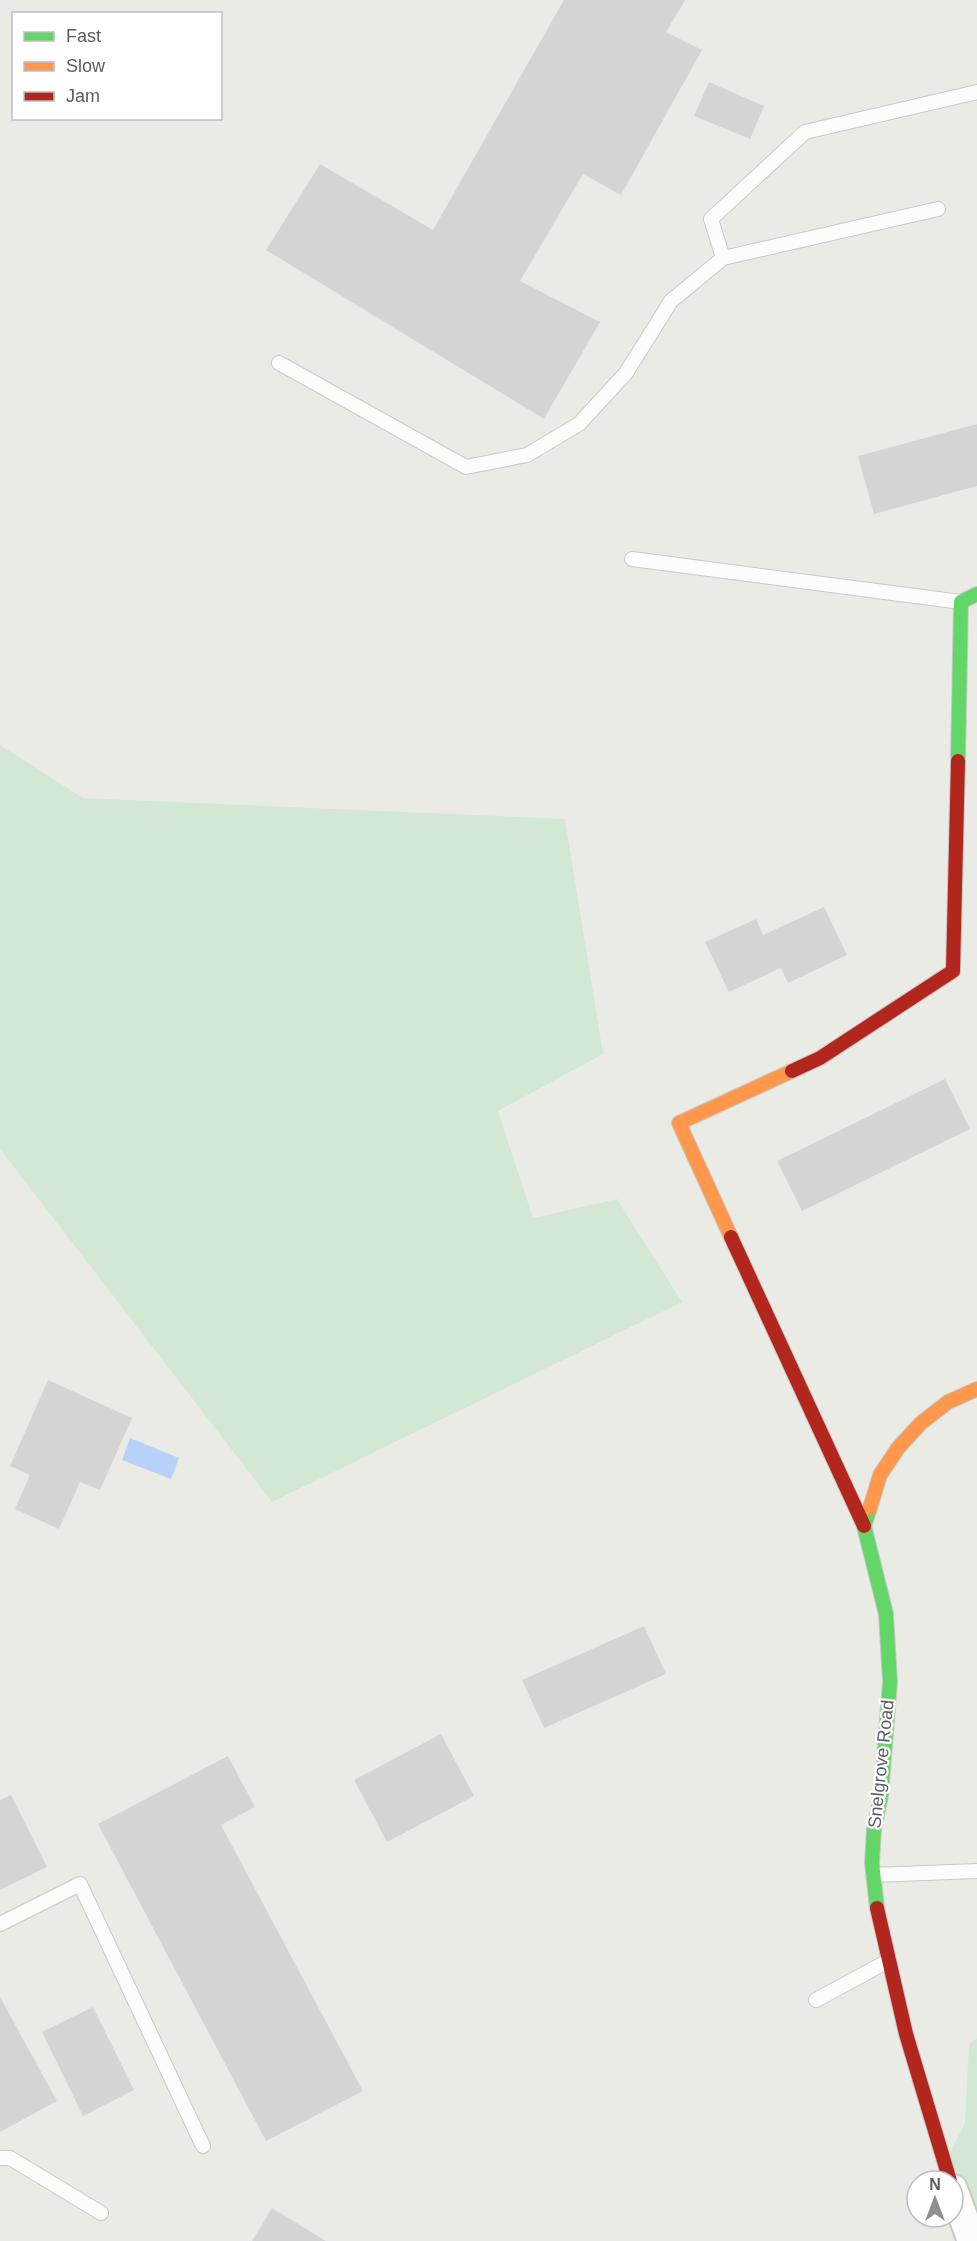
<svg xmlns="http://www.w3.org/2000/svg" width="977" height="2241" font-family="Arial,sans-serif">
	<style>
		.green { fill: #d3e8d4 }
		.water { fill: #b7d2f8 }
		.building { fill: #d5d4d1 }
		.lines { fill: none; stroke-linecap: round; stroke-linejoin: round }
		.lane-casing { stroke: #c8c9c8; stroke-width: 16 }
		.street-casing { stroke: #c8c9c8; stroke-width: 32 }
		.fast-casing { stroke: #c8c8c7; stroke-width: 16 }
		.slow-casing { stroke: #c8c8c7; stroke-width: 16 }
		.jam-casing { stroke: #c8c8c7; stroke-width: 16 }
		.lane { stroke: #fcfcfb; stroke-width: 14 }
		.street { stroke: #fcfcfb; stroke-width: 28 }
		.fast { stroke: #63d668; stroke-width: 14 }
		.slow { stroke: #ff974d; stroke-width: 14 }
		.jam { stroke: #b3261e; stroke-width: 14 }
		.labels { text-anchor: middle; stroke-width: 4.5; stroke-linejoin: round; paint-order: stroke }
		.street-label { font-size: 18px; fill: #5b5d64; stroke: #fff }
	</style>
	<rect width="100%" height="100%" fill="#ebebe6"/>
	<path class="green" d="M0,745L83,798L565,819L603,1054L498,1111L533,1218L617,1199L682,1302L272,1502L0,1149Z
		M977,2038V2241L944,2164L965,2123L969,2044Z"/>
	<path class="water" d="M130,1438L179,1458L171,1479L122,1460Z"/>
	<path class="building" d="M564,0H685L666,32L702,50L621,195L583,174L520,281L600,322L544,419L266,250L320,164L433,230Z
		M709,82L764,106L750,139L694,116Z
		M977,424V486L874,514L858,456Z
		M824,907L847,955L788,983L781,968L729,992L705,942L756,919L763,935Z
		M945,1079L970,1129L802,1211L777,1161Z
		M48,1380L132,1418L100,1490L80,1482L59,1529L15,1509L30,1475L10,1466Z
		M644,1626L666,1674L544,1728L522,1680Z
		M441,1734L474,1796L387,1842L354,1780Z
		M228,1756L255,1807L221,1825L363,2091L266,2141L98,1824Z
		M11,1795L47,1867L0,1890V1800Z
		M0,1997L57,2101L0,2132Z
		M93,2007L134,2090L83,2116L42,2032Z
		M272,2208L326,2241H252Z"/>
	<g class="lines">
		<g class="lane-casing">
			<path id="lane" d="M938,209L723,258L711,219L805,132L977,92
				M279,363L466,467L527,455L579,424L626,373L671,301L723,258
				M632,559L961,602
				M873,1875L977,1871
				M0,1924L80,1884L203,2146
				M816,2000L888,1961
				M0,2158H10L101,2213"/>
		</g>
		<g class="street-casing">
			<path id="street" d="M953,2189L972,2241"/>
		</g>
		<g class="fast-casing">
			<path id="fast" d="M958,761L961,602L977,594
				M870,1508L864,1526L886,1614L890,1682L881,1796L874,1829L872,1863L877,1908"/>
		</g>
		<g class="slow-casing">
			<path id="slow" d="M731,1237L679,1123L792,1071
				M870,1508L880,1475L898,1448L921,1423L948,1402L977,1389"/>
		</g>
		<g class="jam-casing">
			<path id="jam" d="M792,1071L820,1058L953,971L958,761
				M731,1237L864,1526
				M877,1908L906,2034L950,2181"/>
		</g>
		<use href="#lane" class="lane"/>
		<use href="#street" class="street"/>
		<use href="#fast" class="fast"/>
		<use href="#slow" class="slow"/>
		<use href="#jam" class="jam"/>
	</g>
	<g class="labels">
		<g class="street-label">
			<text transform="translate(881 1764) rotate(-84)" y="6">Snelgrove Road</text>
		</g>
	</g>
	<rect x="12" y="12" width="210" height="108" fill="#ffffff" stroke="#bdbec1" stroke-width="1.5"/>
	<rect x="24" y="32" width="30" height="9" fill="#63d668" stroke="#bdbec1" stroke-width="1.5"/>
	<text x="66" y="42" font-size="18" fill="#5b5d64">Fast</text>
	<rect x="24" y="62" width="30" height="9" fill="#ff974d" stroke="#bdbec1" stroke-width="1.5"/>
	<text x="66" y="72" font-size="18" fill="#5b5d64">Slow</text>
	<rect x="24" y="92" width="30" height="9" fill="#b3261e" stroke="#bdbec1" stroke-width="1.5"/>
	<text x="66" y="102" font-size="18" fill="#5b5d64">Jam</text>
	<g transform="translate(935 2199)"><circle r="28" fill="#ffffff" stroke="#bdbec1" stroke-width="1.5"/>
	<path d="M0-4.5L10 22L0 15L-10 22Z" fill="#8d8f92"/>
	<text y="-9" font-size="16" font-weight="bold" text-anchor="middle" fill="#5b5d64">N</text>
	</g>
</svg>
